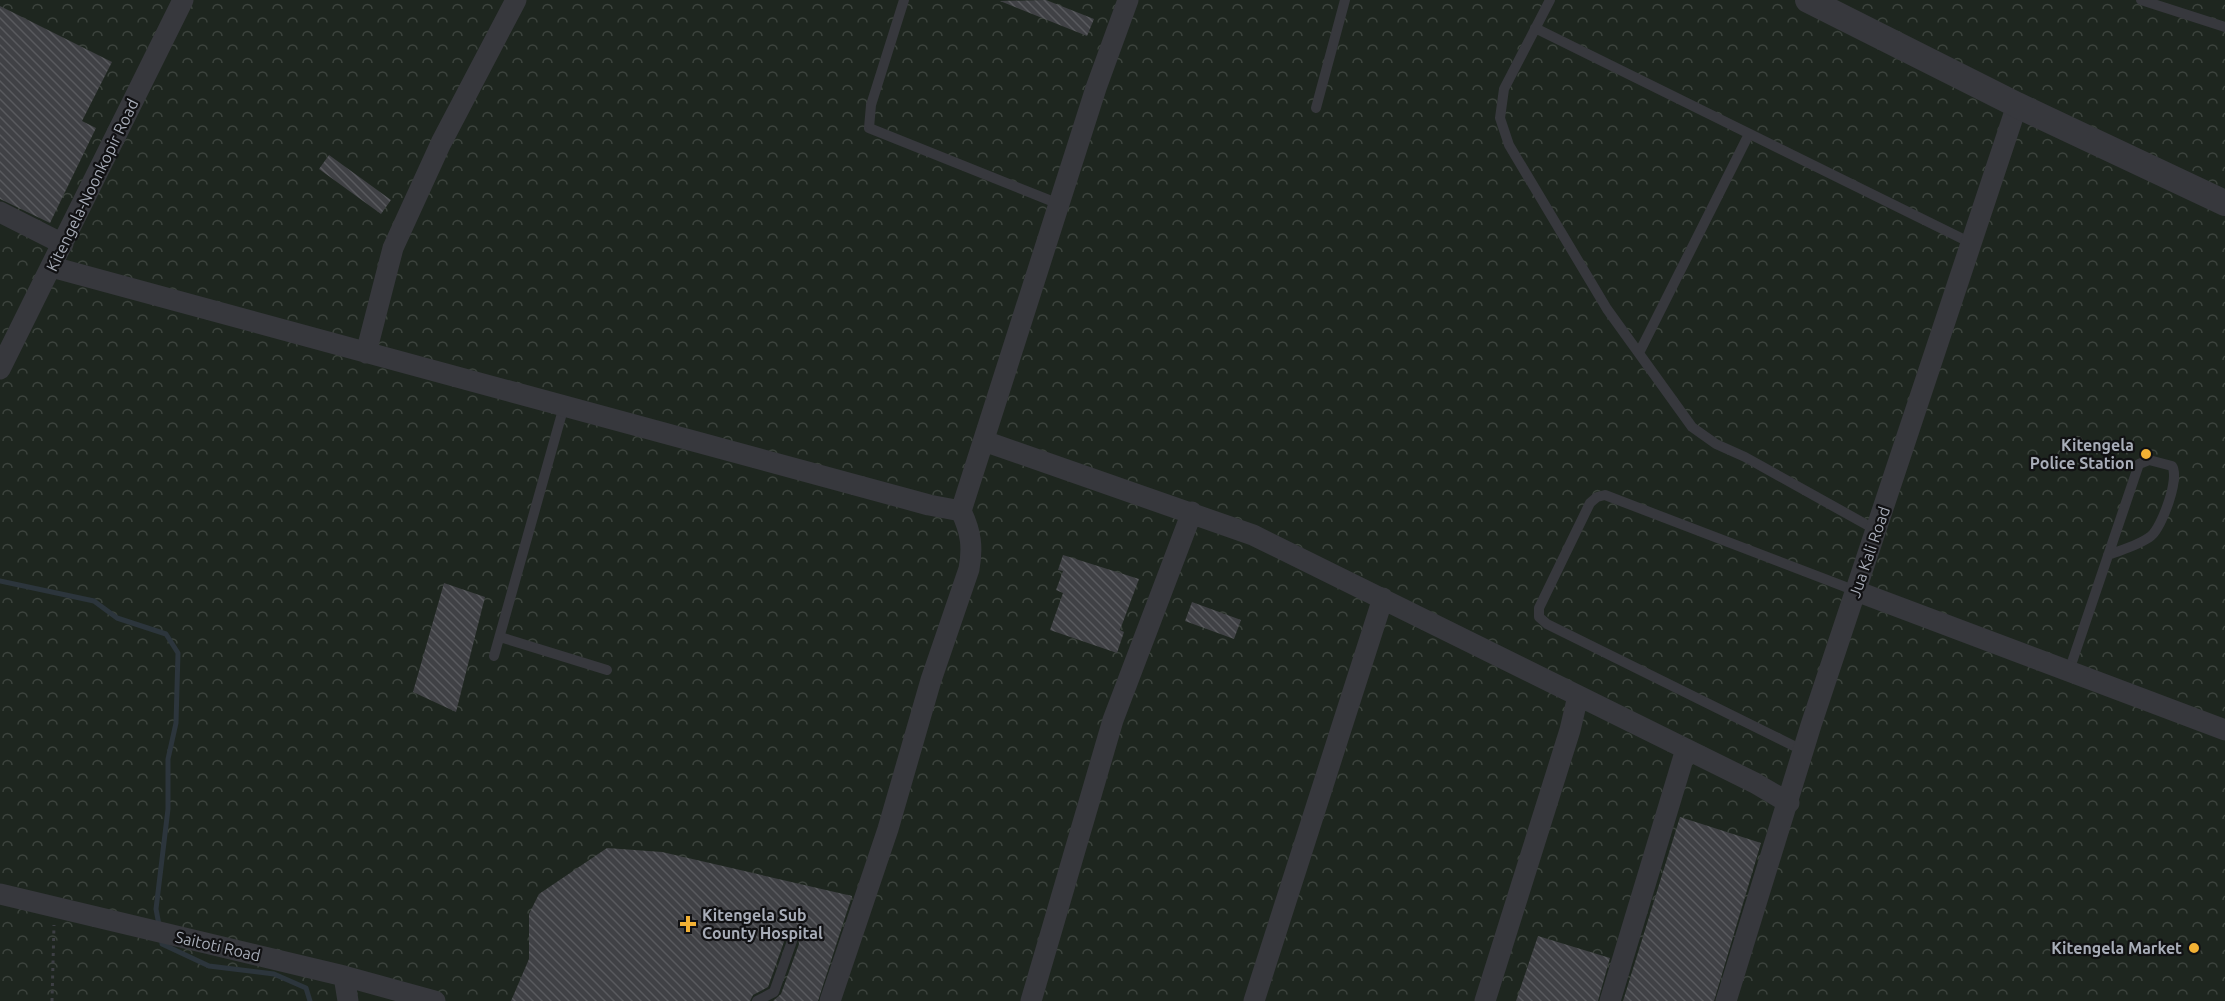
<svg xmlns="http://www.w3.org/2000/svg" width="2225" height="1001" font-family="Ubuntu,sans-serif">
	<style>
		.forest { fill: url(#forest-crowns) }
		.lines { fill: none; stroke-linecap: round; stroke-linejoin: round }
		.stream { stroke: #2c353c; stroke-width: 5 }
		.building { fill: url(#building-back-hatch) }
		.path { stroke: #3d3f44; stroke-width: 3; stroke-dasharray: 3 4.5; stroke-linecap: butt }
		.service { stroke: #37383d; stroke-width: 10 }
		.minor { stroke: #37383d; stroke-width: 21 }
		.tertiary { stroke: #37383d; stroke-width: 26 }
		.poi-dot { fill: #f2b134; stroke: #111113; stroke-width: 2 }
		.labels { text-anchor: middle; stroke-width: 4.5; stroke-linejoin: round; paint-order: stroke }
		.street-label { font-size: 16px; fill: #a8adb8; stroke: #111113 }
		.poi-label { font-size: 16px; font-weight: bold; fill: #a8adb8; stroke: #111113; text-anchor: end }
	</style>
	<defs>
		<pattern id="forest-crowns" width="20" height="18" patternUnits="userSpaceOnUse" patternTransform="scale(1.5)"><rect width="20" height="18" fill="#1e261f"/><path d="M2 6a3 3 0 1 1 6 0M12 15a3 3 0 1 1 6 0" fill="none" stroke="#3c433d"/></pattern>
		<pattern id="building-back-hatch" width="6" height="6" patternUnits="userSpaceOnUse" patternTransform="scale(1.5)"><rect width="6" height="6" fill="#404145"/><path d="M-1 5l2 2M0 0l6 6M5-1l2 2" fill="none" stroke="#595a5e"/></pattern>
	</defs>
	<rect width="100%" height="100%" fill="#161618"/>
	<path class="forest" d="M0,0H2225V1001H0Z"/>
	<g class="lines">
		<path class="stream" d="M0,581L94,601L117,618L166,634L178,653L176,723L168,759V809L156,909L159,925
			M161,937L162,944L209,966L274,974L306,988L310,1001"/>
	</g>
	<path class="building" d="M1046,0L1094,19L1087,36L1000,1Z
		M0,6L112,62L82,121L96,128L50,223L0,199Z
		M329,155L391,200L381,214L319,169Z
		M1063,555L1139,579L1120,630L1124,632L1117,653L1050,630L1063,593L1056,590L1063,571L1058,570Z
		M444,583L485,597L456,712L413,692Z
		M1192,602L1241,620L1234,639L1185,621Z
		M1680,817L1761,843L1714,1001H1623Z
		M607,848L662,852L852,896L818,1001H773L781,994L799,944L798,937L791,934L785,939L768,987L753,995L750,1001H511L529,959V914L539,894Z
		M1538,936L1610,958L1598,1001H1516Z"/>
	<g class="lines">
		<path class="path" d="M52,1001L54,925"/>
		<path class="service" d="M904,0L871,105L869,128L1059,204
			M1550,0L1504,89L1500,118L1509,145L1607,309L1692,427L1716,444L1745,457L1876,530
			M2141,0L2225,27
			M1535,28L1971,243
			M1316,108L1345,0
			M1639,353L1749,134
			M500,637L607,670
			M494,656L564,406
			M2069,671L2139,464L2149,460L2172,466C2180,478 2162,527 2151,536C2140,545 2121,550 2108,555
			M1804,751L1547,624L1539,617V608L1590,503L1597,497L1605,495L1856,591
			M757,1001L774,992L792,941"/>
		<path class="minor" d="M0,212L63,244
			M52,267L929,505L961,511L1096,88L1128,0
			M366,353L393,248L441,143L516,0
			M0,369L183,0
			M984,441L1253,535L1755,783L1789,803
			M1856,591L2225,730
			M0,894L344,976L435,1001
			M344,976L348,1001
			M830,1001L888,829L931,680L969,569C973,547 971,532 961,511
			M1031,1001L1113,720L1192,512
			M1254,1001L1383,598
			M1485,1001L1570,730L1578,696
			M1610,1001L1686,749
			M1726,1001L1811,725L2017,105"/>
		<path class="tertiary" d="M1808,0L2017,105L2225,203"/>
	</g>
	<g class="poi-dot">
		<circle cx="2146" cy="454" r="6"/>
		<path d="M685 915h6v6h6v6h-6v6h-6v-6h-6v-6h6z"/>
		<circle cx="2194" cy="948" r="6"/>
	</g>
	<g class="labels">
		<g class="street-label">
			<text transform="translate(92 185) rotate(-64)" y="6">Kitengela-Noonkopir Road</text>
			<text transform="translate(1869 552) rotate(-71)" y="6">Jua Kali Road</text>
			<text transform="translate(218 946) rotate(13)" y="6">Saitoti Road</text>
		</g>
		<g class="poi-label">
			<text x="2134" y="451">Kitengela<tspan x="2134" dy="18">Police Station</tspan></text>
			<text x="702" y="921" text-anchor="start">Kitengela Sub<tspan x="702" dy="18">County Hospital</tspan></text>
			<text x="2182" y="954">Kitengela Market</text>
		</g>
	</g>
</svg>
